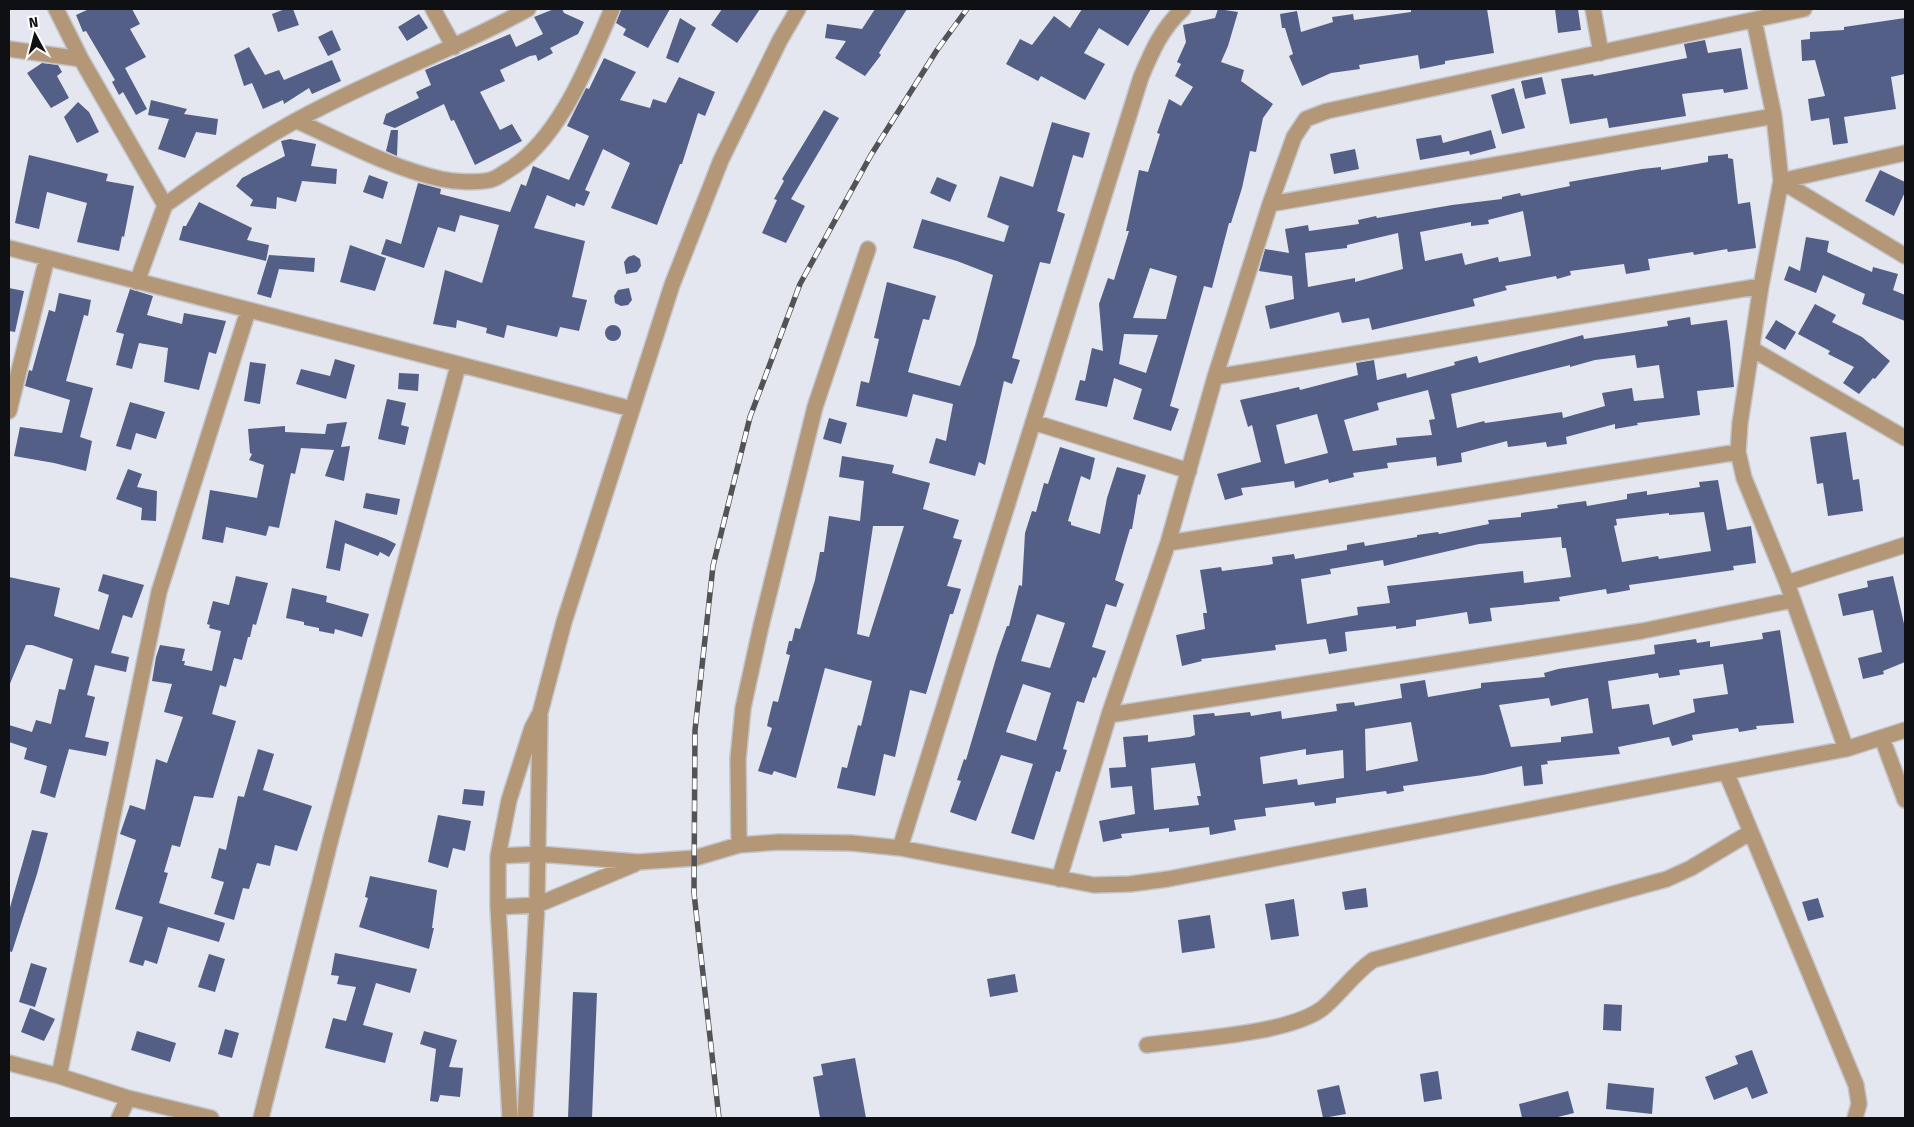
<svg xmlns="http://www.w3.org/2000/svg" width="1914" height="1127" font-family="'Fira Sans',sans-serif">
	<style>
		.building { fill: #545f87; fill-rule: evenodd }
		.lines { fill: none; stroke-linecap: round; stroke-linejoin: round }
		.minor-casing { stroke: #c2c5cc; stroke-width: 18 }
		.minor { stroke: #b39776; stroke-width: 15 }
		.rail-casing { stroke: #515357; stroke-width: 5.5 }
		.rail { stroke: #fff; stroke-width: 4; stroke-dasharray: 11; stroke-linecap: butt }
	</style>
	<rect width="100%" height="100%" fill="#e4e7ef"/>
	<path class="building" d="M89,9H132L140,24L130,29L146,57L125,68L147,109L136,115L123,92L119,95L112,82L115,80L86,31L83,32L76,15Z
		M285,9H293L299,25L278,32L272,14Z
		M554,9H562L564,13L584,22L578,34L550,48L553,53L538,61L536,55L530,56L500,70L505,81L480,92L500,130L512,124L522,141L475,165L454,120L451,121L444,104L395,128L383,124L386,114L419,98L416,92L431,85L425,70L510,34L516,47L543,34L534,17Z
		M621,9H670L648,48L623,35L626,29L616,23Z
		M722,9H760L737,43L711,25Z
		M875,9H907L879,53L881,55L865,76L835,58L846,41L825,38L827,24L862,29Z
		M1082,9H1151L1128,46L1099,28L1084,53L1105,64L1085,100L1041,76L1038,81L1006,64L1020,39L1032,45L1054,16L1070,28Z
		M1218,9L1238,12L1228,46L1221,62L1244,70L1241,81L1273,104L1263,118L1256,152L1250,151L1242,188L1231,223H1229L1212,288L1204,286L1170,406L1179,409L1171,431L1133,419L1142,389L1114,378L1107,407L1075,400L1080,380L1085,381L1092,348L1103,351L1099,304L1108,278L1114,280L1129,231H1126L1139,170L1148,172L1160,134L1157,133L1169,99L1181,106L1193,87L1175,76L1181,64L1177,62L1186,42L1183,25L1215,18ZM1150,268L1177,276L1166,319L1133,318ZM1124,334L1158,335L1146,373L1119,364Z
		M1411,9H1487L1494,53L1445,61V64L1420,69L1418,55L1359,65L1360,69L1331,73L1302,86L1289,56L1293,54L1285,28H1282L1280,14L1297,11L1301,32L1333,22L1332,17L1353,14L1354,20L1411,12Z
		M1555,9H1578L1581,30L1558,33Z
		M419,14L428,28L407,41L398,27Z
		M680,18L696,28L678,63L666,58Z
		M1905,18V74L1891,77L1896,109L1844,117L1848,143L1833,145L1829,118L1811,121L1808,99L1825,96L1815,60L1802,61L1801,40L1810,39V32L1844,30V27Z
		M332,30L341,50L328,56L318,37Z
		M1705,40L1708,53L1741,48L1748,89L1724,93L1723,89L1682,94L1686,116L1609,128L1607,118L1570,124L1561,79L1593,74L1594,76L1687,58L1684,44Z
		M249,47L265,75L279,70L284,80L332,60L341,81L312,94L309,88L284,104L283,100L263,109L252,83L244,86L234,55Z
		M604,58L636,72L620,100L650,108L653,99L666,103L679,77L715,92L705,116L698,113L682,164H680L657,225L611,208L630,163L603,149L585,190L590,192L584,206L576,203L575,207L547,195L534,228L585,241L572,297L587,300L579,331L560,327L557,337L507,325L504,338L486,333L487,328L457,320L456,328L433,324L445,270L482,283L499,225L460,215L455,232L438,227L424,268L381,254L386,239L401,244L418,183L441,189L440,194L510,212L521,184L526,186L533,166L569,180L589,136L567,126L586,88L589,89Z
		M42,63L58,65L62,72L57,76L69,98L51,108L27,73Z
		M1542,77L1546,94L1525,99L1521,81Z
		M1514,88L1525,128L1502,134L1491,95Z
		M151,100L187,109L184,114L218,119L216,135L196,132L185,158L158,149L169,119L148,115Z
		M78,102L89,112L99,132L77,143L64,117Z
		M824,110L839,118L791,199L805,206L786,243L762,233L777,200L774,199L784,181L782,179Z
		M1052,122L1090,133L1083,158L1073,155L1057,211L1065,214L1050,264L1040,262L1012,358L1020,360L1012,384L1004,381L985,465L979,462L975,476L929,463L936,438L946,441L953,404L913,394L907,417L856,406L861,381L869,383L879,339L874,338L887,282L936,296L929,320L923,319L908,372L960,386L975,345L993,275L957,261L913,248L922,219L1004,242L1009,226L987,217L1000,176L1033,187Z
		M391,130H398L397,156L386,151Z
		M1491,130L1496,148L1470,155L1469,151L1420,160L1416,139L1441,135L1443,143Z
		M290,139L316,144L311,166L337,169L336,184L302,181L296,202L277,197L276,209L250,206L253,200L236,186L242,178L285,156L281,141Z
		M1355,149L1359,169L1334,174L1330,154Z
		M1728,154V158L1733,159L1738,204L1750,202L1756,248L1728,252L1727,249L1694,255L1693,252L1648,259L1650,270L1626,274L1624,264L1570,271L1571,275L1557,279L1556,276L1505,286L1507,290L1473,299L1475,306L1372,330L1369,318L1342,323L1339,312L1270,329L1265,306L1294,299L1292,276L1259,271L1265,249L1289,253L1285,229L1308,225L1309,231L1359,224L1358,220L1376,216L1377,218L1452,205L1502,199V197L1520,193L1521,196L1570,186L1569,182L1642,169L1661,167V170L1708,162V156ZM1523,211L1531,256L1499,262L1498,257L1465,265L1462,253L1425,261L1420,232L1471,222V226L1489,224L1488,220ZM1398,233L1403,269L1355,282V278L1308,287L1305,253L1347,248V245Z
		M29,155L108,174L106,181L134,186L124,237L122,236L119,251L77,242L87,203L47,192L39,229L15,223Z
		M1880,170L1905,182V192L1894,216L1865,201Z
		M369,175L388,182L383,199L363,192Z
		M937,177L957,185L950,202L930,193Z
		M199,202L252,228L247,240L269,245L266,261L179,240L183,226H186Z
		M1806,237L1829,241L1827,252L1872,272L1873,267L1898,274L1893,290L1905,295V321L1862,304L1865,294L1823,275L1816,293L1784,280L1789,266L1800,271Z
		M350,245L386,258L375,291L340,282Z
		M269,255L315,258L314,272L279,269L271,298L257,294Z
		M634,255L640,259L641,266L637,272L626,274L624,262L628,257Z
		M9,288L24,291L15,332L9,331Z
		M629,288L632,300L628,305L621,306L615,303L614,296L618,290Z
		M130,289L153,296L147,315L182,324L184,313L226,321L216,354L209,352L199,390L164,382L168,348L139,343L132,369L116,365L124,334L116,332Z
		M59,293L91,300L88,316L84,315L66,381L93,388L80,437L92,441L86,471L54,463L14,456L20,427L62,433L70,400L25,386L29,370L32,371L49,310L55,312Z
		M1815,304L1836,315L1832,322L1862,337L1890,361L1875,379L1873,378L1859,394L1843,383L1854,367L1828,354L1830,351L1798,334Z
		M1690,317L1691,325L1727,320L1730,343L1734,387L1697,391L1700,415L1637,423L1638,425L1615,429V424L1566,437L1567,444L1547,447L1546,442L1508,447L1507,441L1461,453L1462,462L1437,466L1436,457L1387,463L1388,468L1353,473L1354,477L1329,483L1328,479L1295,488L1294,481L1241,488L1243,495L1225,500L1217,474L1261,462L1252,425L1248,427L1240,400L1299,387L1300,390L1358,375L1356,363L1374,360L1377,380L1406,373L1407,378L1455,365L1454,362L1477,356L1479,363L1583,335L1584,339L1668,326L1667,321ZM1635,355L1637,368L1659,365L1664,398L1634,401L1632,388L1602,393L1605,406L1563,418L1562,412L1485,423L1484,421L1457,428L1451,394L1570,365V367L1595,360ZM1428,390L1435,419L1429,420L1432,435L1396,438L1397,445L1353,451L1344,420L1379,410L1377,403ZM1317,414L1328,453L1285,464L1276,425Z
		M1776,320L1796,332L1785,350L1765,338Z
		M605 333a8 8 0 1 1 16 0a8 8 0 1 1-16 0Z
		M335,359L355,365L346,399L296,384L301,369L330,376Z
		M250,362L266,364L260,404L244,401Z
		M399,373L419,374L418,391L398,389Z
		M387,399L406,403L401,425L409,427L405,445L378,439Z
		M130,402L165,412L156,439L136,433L131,450L116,446Z
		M829,418L847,423L841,444L823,439Z
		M347,422L341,447L350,446L344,481L325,476L334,450L301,448L295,474L291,473L279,528L269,526L266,536L226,527L223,543L202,539L210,490L257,498L264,465L249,460L252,454L250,453L248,429L285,426V432L325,434L327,424Z
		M1846,432L1853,480L1859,479L1863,511L1828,516L1823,483L1817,484L1810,437Z
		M1060,447L1095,458L1090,480L1081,476L1068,521L1071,522V525L1100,534L1107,498L1117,467L1146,475L1140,495L1138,494L1132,529H1130L1115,580L1124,584L1116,607L1106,604L1092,647L1106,651L1096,678L1093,677L1084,703L1077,701L1063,749L1067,750L1060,772L1056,771L1034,840L1011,833L1033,764L1001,755L976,821L950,812L961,781L957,780L964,759L966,760L997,655L1007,626H1009L1019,585L1022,586L1025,533L1032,511L1036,512L1044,483L1048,484ZM1037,614L1065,623L1050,668L1021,661ZM1023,684L1051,693L1036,741L1006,732Z
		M842,456L894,465L892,473L930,483L923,509L959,520L953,538L962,540L947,586L961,589L953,614H950L926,694L910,690L895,757L884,754L875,796L837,788L842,767L847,768L858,725L861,726L872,681L825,668L796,778L774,771L772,775L758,771L772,728L767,726L769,717L773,701L778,702L790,655L786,654L789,641H792L795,628L800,629L815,580L820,552H824L829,516L860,521L864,481L839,477ZM873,526H904L869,637L857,634Z
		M128,469L142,474L137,487L157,491L156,521L141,520L142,508L116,499Z
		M1718,480L1727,530L1751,526L1756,563L1733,566L1734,570L1629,585L1630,590L1607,594L1606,589L1559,597L1560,601L1490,608L1492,621L1469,624L1467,612L1416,620V626L1396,629V626L1345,632L1347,651L1329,654L1326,639L1275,645L1276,650L1201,659L1202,661L1182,666L1176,635L1205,629L1203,613H1207L1200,570L1221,567L1222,571L1268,565L1273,564L1272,557L1294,554L1295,559L1347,550V545L1364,542L1365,546L1417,537V535L1438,532L1439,534L1489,524L1488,520L1521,517V513L1558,508L1557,505L1586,501L1587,506L1627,499V494L1647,491V495L1700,487L1699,482ZM1704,512L1711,551L1659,559L1658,556L1622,562L1614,526L1617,525L1616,519L1669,513V515ZM1561,537L1562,548H1566L1571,577L1524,583L1523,571L1387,586L1390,603L1357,607L1358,615L1307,624L1301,579L1331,574L1330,569L1383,560L1384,566L1479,544Z
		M366,493L400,499L397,515L363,508Z
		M335,520L386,539L396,544L389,557L380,552L378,556L345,543L340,571L326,568Z
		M103,574L144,585L132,618L123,615L111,653L129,657L126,672L95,665L87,695L95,697L85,737L109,742L106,756L69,749L55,798L40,793L47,766L24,759L27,748L9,742V725L32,732L36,720L51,724L59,689L65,690L73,659L32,645H26L9,686V577L60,588L54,616L99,630L109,595L98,591Z
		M236,576L268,583L256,625L253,624L250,637H248L242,660L234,658L226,687L220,685L212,714L236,721L213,798L194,796L180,847L172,845L164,872L168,873L159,903L225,923L219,942L168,927L157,964L145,960L143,966L129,962L143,917L115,909L136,840L120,834L130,805L145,810L156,759L167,763L183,717L164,712L172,684L152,681L156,657L160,645L185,649L182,661H185L184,665L212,671L221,631L209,628L210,625L207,624L213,601L229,605Z
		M1893,576L1905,628V662L1883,671L1884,674L1863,679L1858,658L1882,652L1873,610L1843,616L1838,594L1868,587L1867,581Z
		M292,588L327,596L326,602L369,614L362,637L335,629L334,634L319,631V628L304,625V622L286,618Z
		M1780,630L1794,723L1756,726L1757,729L1739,732L1738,728L1692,735L1693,740L1672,746L1669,737L1618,747L1620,754L1547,761L1548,764L1541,765L1543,784L1524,786L1522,766L1483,775L1403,786L1404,791L1387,794L1386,791L1336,798V803L1315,806L1314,802L1265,808L1266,816L1234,820L1236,830L1210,835L1209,827L1169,832V828L1121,834L1122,838L1103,842L1099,821L1135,814L1132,786L1111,788L1109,768L1126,767L1123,737L1148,735V742L1190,737L1195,735L1193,715L1214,713L1215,716L1250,712L1251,716L1281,711L1282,719L1337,711L1336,704L1354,702L1355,706L1402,698L1400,684L1425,680L1428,697L1481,688V683L1545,677L1544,673L1558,669L1655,654L1654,645L1696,639L1697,643L1710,641V647L1763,639L1762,633ZM1723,664L1728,694L1693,699L1695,712L1653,725L1649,704L1612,709L1608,681L1658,673L1659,678L1680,675L1679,670ZM1549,698L1551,706L1588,698L1593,733L1561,737V742L1511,747L1499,705ZM1411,722L1418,761L1366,771L1365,729ZM1306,749V755L1343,750L1344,778L1298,785L1297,779L1263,784L1260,757ZM1195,763L1201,796H1197L1199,805L1154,810L1151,768Z
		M258,749L274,754L263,790L312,806L297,851L275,845L270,866L257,863L249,889L243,888L234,920L214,914L224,882L211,878L219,848L226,850L238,796L244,797Z
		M464,789L485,791L483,806L462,804Z
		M438,815L471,821L465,851L453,848L448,868L428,862Z
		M32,830L48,833L37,874L12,952L9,951V911Z
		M370,876L437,890L432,928H434L429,949L359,927L368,898L365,897Z
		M1366,888L1368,907L1345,910L1342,892Z
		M1818,898L1824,917L1808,921L1802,902Z
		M1294,899L1299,936L1271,940L1265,904Z
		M1210,915L1215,948L1182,953L1178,920Z
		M335,953L417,969L410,993L376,983L363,1025L393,1033L385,1063L325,1048L333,1018L346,1021L356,987L337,984L339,976L331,975Z
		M209,954L225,959L215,992L198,987Z
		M31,963L47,968L35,1007L19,1002Z
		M1015,974L1018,992L990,997L987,979Z
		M573,992L597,993L592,1118H568Z
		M1604,1004L1622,1005L1621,1031L1603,1030Z
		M30,1008L55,1019L44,1041L21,1032Z
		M225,1029L239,1033L232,1058L218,1054Z
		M137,1031L176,1043L170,1062L131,1050Z
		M424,1031L457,1040L449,1067L463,1068L460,1097L440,1095L438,1102L430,1101L436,1049L420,1044Z
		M1752,1050L1768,1093L1752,1099L1747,1087L1714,1100L1705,1077L1738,1064L1735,1056Z
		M855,1058L866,1118H820L813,1077L823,1075L821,1064Z
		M1438,1071L1442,1099L1424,1102L1420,1074Z
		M1608,1083L1654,1088L1652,1114L1606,1109Z
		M1339,1085L1346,1114L1323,1118L1317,1090Z
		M1568,1091L1574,1113L1554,1118H1522L1519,1104Z"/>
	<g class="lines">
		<g class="minor-casing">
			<path id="minor" d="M56,9L81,59
				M433,9L454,47
				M1593,9L1601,53
				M1754,20L1774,116
				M9,49L81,59L165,205L137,282
				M297,121C344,142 391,168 441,179C455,182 476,183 490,180C496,179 502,174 507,171C559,141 589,62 612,9
				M1270,204L1774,116L1781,181L1905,256
				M165,205C216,168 269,133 326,105C393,71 463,45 528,9
				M9,248L632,409
				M1752,349L1905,438
				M1215,377L1761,286
				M9,411L47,258
				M1033,422L1189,471
				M1168,543L1738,452
				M1787,583L1905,545
				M1109,715L1642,631L1793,600
				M1882,738L1905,800
				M1846,749L1787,583L1744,478L1738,452L1740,423L1761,286L1781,181L1905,153
				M1726,772L1856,1085L1859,1104L1855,1118
				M739,845L738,759L743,708L761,626L815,407L868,249
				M900,848L1141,77C1152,51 1162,28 1183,9
				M498,856L539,854L638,862L695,858L739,845L779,842L851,843L900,848L1094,885L1130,884L1168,879L1846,749L1905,730
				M1059,879L1109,715L1168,543L1215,377L1270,204L1294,137L1306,119L1327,111L1804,9
				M498,907L537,905L635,864
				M1147,1045C1192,1039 1290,1034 1323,1008C1341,993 1353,974 1373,960L1667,879L1691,868L1751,832
				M9,1063L59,1076L128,1098L211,1118
				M59,1076L159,592L248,311
				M119,1118L128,1098
				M261,1118L331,838L458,366
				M510,1118L498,907V856L509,800L532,728L540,713L564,622L672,285L721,160L780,40L798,9
				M525,1118L537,905L540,717"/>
		</g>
		<use href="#minor" class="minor"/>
		<g class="rail-casing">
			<path id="rail" d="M719,1118L694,893L695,730L713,566L750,417L800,284L871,155L937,50L967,9"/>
		</g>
		<use href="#rail" class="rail"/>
	</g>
	<rect width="1914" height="1127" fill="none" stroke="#0f1013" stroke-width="20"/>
	<g transform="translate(35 35) rotate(353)" stroke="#ffffff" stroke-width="4" paint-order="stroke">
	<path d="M0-4L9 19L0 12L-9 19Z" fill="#0f1013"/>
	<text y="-8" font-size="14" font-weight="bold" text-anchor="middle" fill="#0f1013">N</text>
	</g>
</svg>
